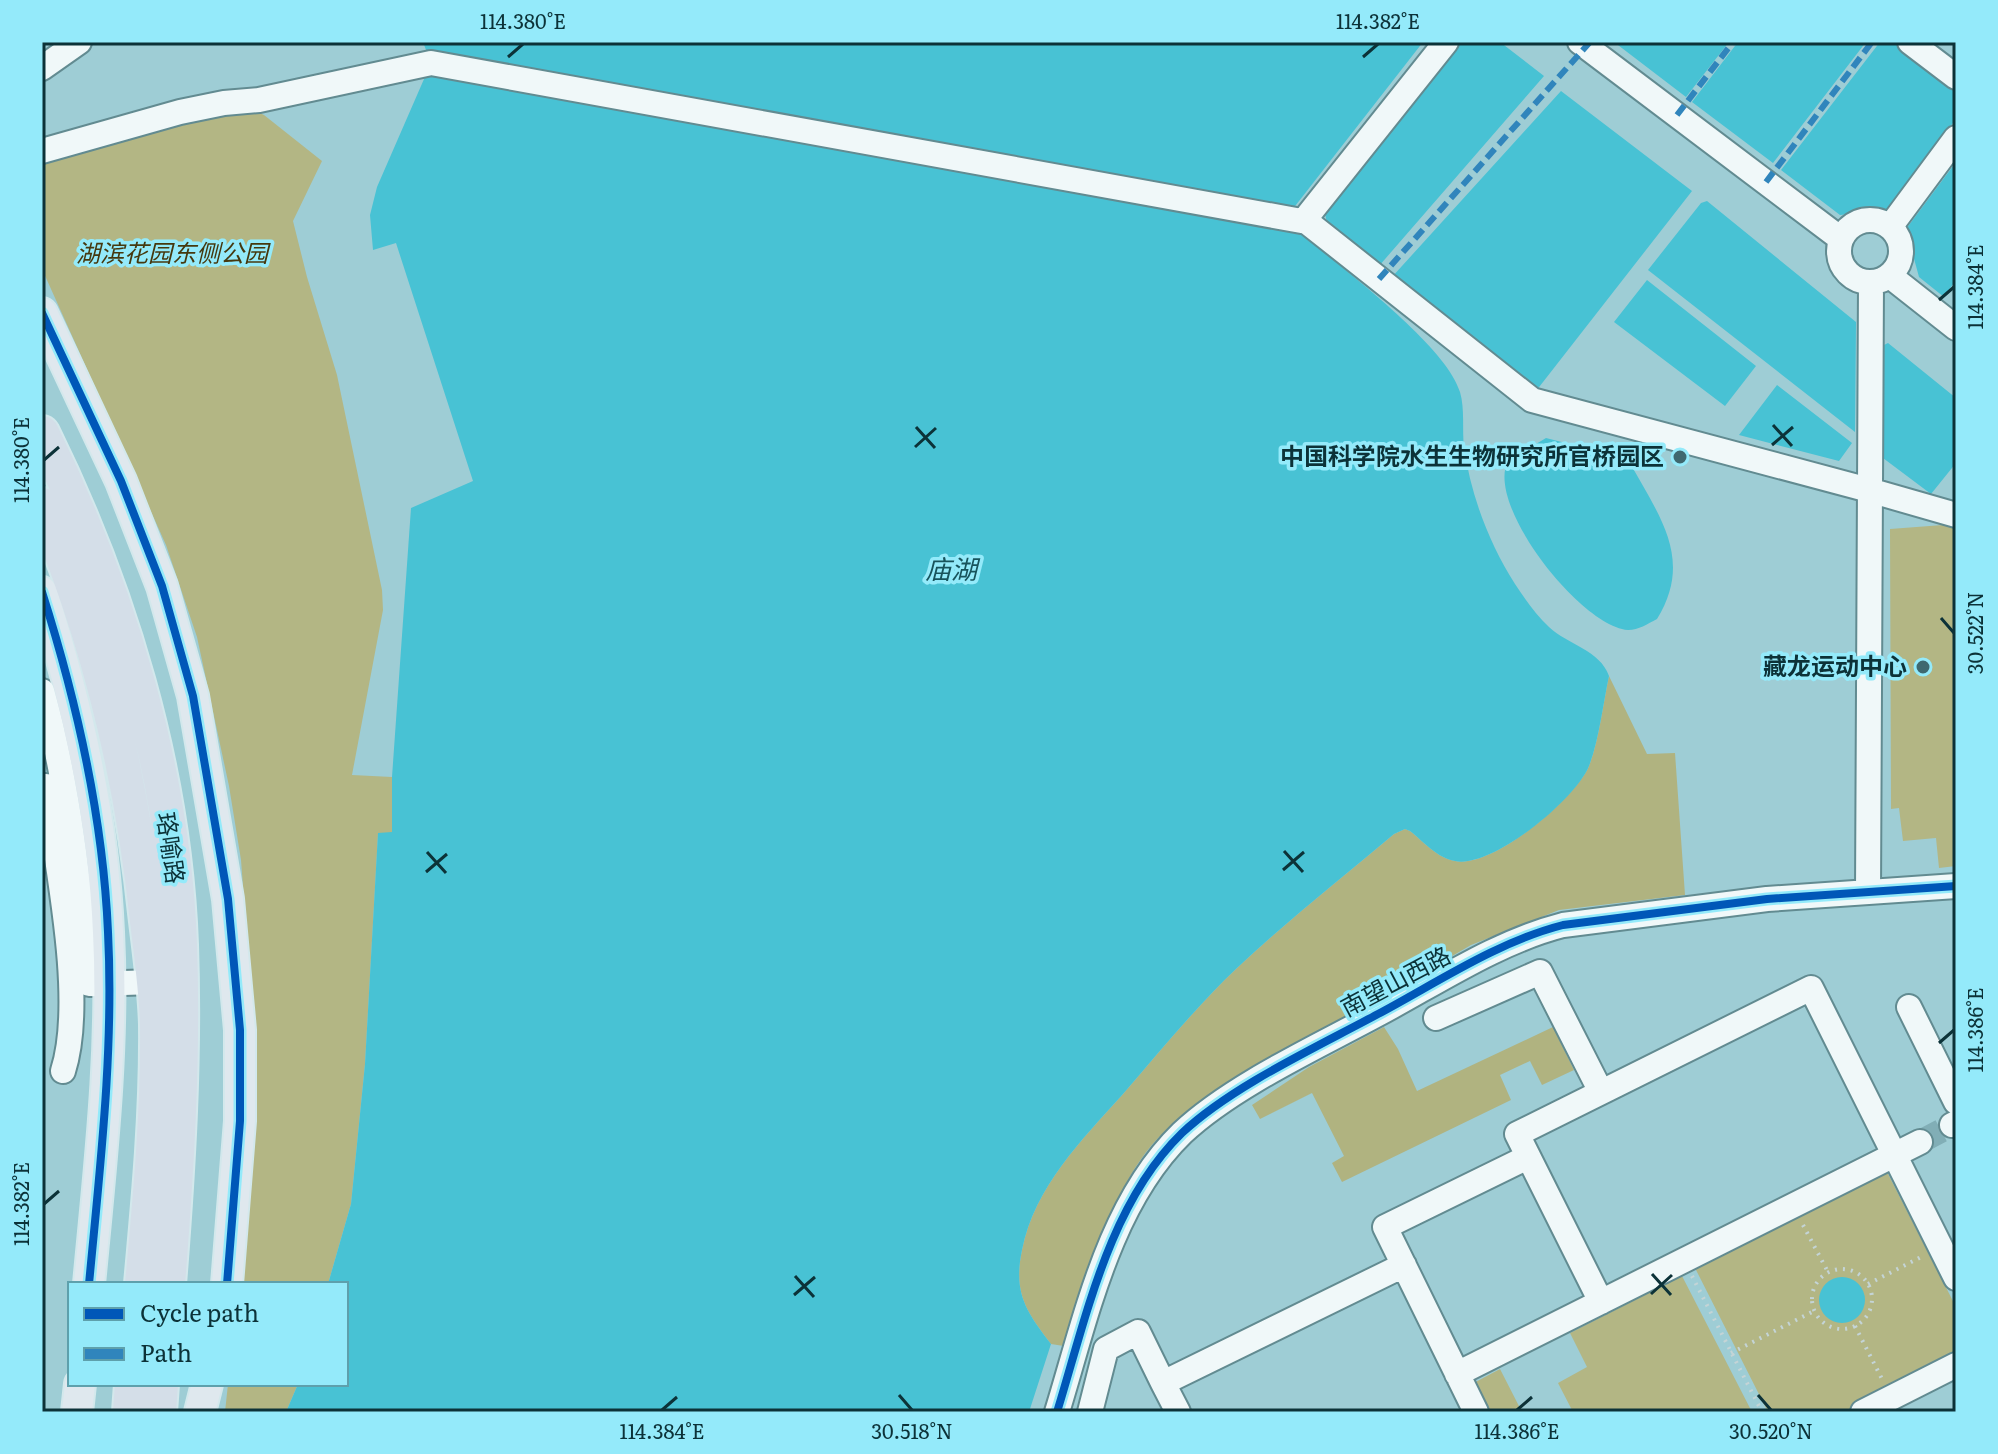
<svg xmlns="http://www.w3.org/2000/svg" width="1998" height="1454" font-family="Literata,'Noto Sans SC',serif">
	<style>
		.green { fill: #b3b684 }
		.forest { fill: #b0b380 }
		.water { fill: #48c2d4 }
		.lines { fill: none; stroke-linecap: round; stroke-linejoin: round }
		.minor-tunnel { stroke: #81aeb6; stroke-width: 24; stroke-dasharray: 24 12; stroke-linecap: butt }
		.minor-casing { stroke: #628b91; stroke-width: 28 }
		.major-casing { stroke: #d3e8ec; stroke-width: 34 }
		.highway-casing { stroke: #d3e8ec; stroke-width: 38 }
		.path { stroke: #c4d4d6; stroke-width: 4; stroke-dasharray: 2 6; stroke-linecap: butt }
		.minor { stroke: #f0f8f9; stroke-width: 24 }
		.major { stroke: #dfe8ee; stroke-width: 30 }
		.highway { stroke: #d4dee8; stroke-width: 34 }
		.quiet { stroke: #3085bc; stroke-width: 6; stroke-dasharray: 12 6; stroke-linecap: butt }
		.cycleway-casing { stroke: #94eafa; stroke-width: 13 }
		.cycleway { stroke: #0057b8; stroke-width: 8 }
		.ticks { fill: none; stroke: #0c3238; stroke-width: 3 }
		.poi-dot { fill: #3f686f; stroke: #94eafa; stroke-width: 3 }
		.labels { text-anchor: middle; stroke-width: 7; stroke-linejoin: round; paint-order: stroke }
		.park-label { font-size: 24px; font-style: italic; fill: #45380e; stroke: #94eafa }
		.poi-label { font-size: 24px; font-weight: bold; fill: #0c3238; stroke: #94eafa; text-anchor: end }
		.street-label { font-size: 24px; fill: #0c3238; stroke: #94eafa }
		.water-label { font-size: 26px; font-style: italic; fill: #18535c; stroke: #94eafa }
		.neatline { fill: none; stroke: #0c3238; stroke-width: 3 }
		.ticks-label { font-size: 20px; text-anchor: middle; fill: #0c3238 }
	</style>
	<rect width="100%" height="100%" fill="#9ecdd5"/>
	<path class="green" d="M251,109L264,115L322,161L293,221L307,277L337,375L382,590L383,610L352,775L392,777V833L378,834L365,1064L351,1204L328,1284H240L254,1149L256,1057L241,860L229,786L197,637L166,545L42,269V159L163,127Z
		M1956,524V866L1939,868L1936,838L1903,841L1899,808L1891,809L1890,529Z
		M1886,1170L1956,1307V1358L1848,1412H1768L1694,1266Z
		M1682,1276L1752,1412H1573L1558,1383L1587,1367L1570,1333Z
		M1500,1369L1522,1412H1484L1470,1385Z
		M228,1384H298L286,1412H225Z"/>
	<path class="forest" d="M1609,676L1647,754L1675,753L1685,895L1559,910L1471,945L1198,1105C1181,1118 1164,1130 1151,1146C1105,1202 1091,1279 1070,1347L1051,1344C1026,1311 1013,1293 1022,1250C1035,1186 1081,1141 1123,1094C1160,1051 1196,1007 1237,968C1287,921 1342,878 1394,834L1405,829L1410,831C1424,842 1437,858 1455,861C1492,869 1576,798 1589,766C1599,740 1603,704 1609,676Z
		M1384,1027L1398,1049L1417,1091L1553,1027L1574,1070L1542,1085L1530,1061L1500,1075L1511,1100L1342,1182L1332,1163L1344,1156L1312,1093L1260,1119L1252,1105L1309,1067Z"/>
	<path class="water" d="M423,42H1423L1292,210L1301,233C1341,268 1446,345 1460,392C1465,409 1462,430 1464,447C1471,496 1489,543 1515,584C1525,599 1536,615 1549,627C1568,645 1600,650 1609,676C1603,704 1599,740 1589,766C1576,799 1492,869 1455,861C1437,858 1424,842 1410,831L1405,829L1394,834C1342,878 1287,921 1237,968C1196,1007 1160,1051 1123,1094C1081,1141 1035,1186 1022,1250C1013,1293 1026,1311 1051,1344L1029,1412H286L298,1384H346V1284H328L351,1204L365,1064L378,833L392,832V777L411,508L473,481L396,243L373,250L370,215L377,187L431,63Z
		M1461,42H1500L1544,76L1379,266L1327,223L1324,209Z
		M1614,42H1729L1686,97Z
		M1738,42H1866L1773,163L1692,102Z
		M1880,42H1894L1956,90V119L1887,210L1840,215L1781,170Z
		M1561,91L1692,191L1536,391L1392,277Z
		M1956,162V280L1944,297L1919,277L1906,229Z
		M1707,201L1856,322L1855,432L1648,270L1701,203Z
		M1647,280L1756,366L1725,406L1614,322Z
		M1888,343L1956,398V463L1931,494L1883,458L1884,345Z
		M1777,385L1852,443L1839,461L1739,435Z
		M1546,438L1628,459C1657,514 1695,557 1657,619C1647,624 1639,630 1628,630C1580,626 1485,504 1508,461Z
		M1819 1300a23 23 0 1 1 46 0a23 23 0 1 1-46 0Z"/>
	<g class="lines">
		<path class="minor-tunnel" d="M1920,1142L1952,1125"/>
		<g class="minor-casing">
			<path id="minor" d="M1580,42L1841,239
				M1910,42L1956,77
				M42,68L79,42
				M42,151L180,112L224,103L259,100L431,63L1307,222L1532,400L1869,490L1956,515
				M1839 251a31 31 0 1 1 62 0a31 31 0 1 1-62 0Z
				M1307,222L1309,214L1446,42
				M1890,227L1956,138
				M1890,276L1956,328
				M42,691C69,787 79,885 89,984
				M46,786C56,862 86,999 63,1071
				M1868,892L1871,283
				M93,984L154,982
				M1909,1007L1956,1102
				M1436,1018L1540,972L1601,1092
				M1952,1125L1956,1123
				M1601,1302L1517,1134L1811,988L1956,1278
				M1457,1374L1920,1142
				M1057,1412C1086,1318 1109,1204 1182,1133C1232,1086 1317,1047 1378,1014C1438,982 1497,942 1563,925L1767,899L1956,886
				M1090,1412L1106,1349L1138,1332L1163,1383
				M1178,1412L1163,1383L1404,1265
				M1476,1412L1385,1227L1528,1157
				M1863,1412L1956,1365"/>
		</g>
		<g class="major-casing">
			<path id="major" d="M42,313L121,481L162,586L193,696L228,899L240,1030V1121L227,1284
				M42,592C77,702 103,816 108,932C114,1050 100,1167 89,1284
				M77,1412L80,1384
				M200,1412L207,1384"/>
		</g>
		<g class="highway-casing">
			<path id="highway" d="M42,433C119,589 174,770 180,945C184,1058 177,1171 168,1284
				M42,505C99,639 132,777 147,921C151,955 156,989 157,1024C158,1111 150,1197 142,1284
				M130,1412L132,1384
				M159,1412L161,1384"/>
		</g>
		<path class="path" d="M1803,1225L1828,1272
			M1812 1299a30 30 0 1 1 60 0a30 30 0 1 1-60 0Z
			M1692,1276L1762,1412
			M1868,1284L1923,1256
			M1855,1326L1883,1381
			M1731,1353L1814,1311"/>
		<use href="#minor" class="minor"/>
		<use href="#major" class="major"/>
		<use href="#highway" class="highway"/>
		<path class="quiet" d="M1677,115L1733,42
			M1766,182L1872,42
			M1379,279L1590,42"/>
		<g class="cycleway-casing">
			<path id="cycleway" d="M42,313L121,481L162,586L193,696L228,899L240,1030V1121L227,1284
				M42,592C77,702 103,816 108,932C114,1050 100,1167 89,1284
				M1057,1412C1086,1318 1109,1204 1182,1133C1232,1086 1317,1047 1378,1014C1438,982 1497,942 1563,925L1767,899L1956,886"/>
		</g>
		<use href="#cycleway" class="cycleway"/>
	</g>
	<path class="ticks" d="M508,57L523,44M1363,57L1378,44M1939,300L1954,287M1773,425L1792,446M916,427L935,448M1772,445L1793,427M915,447L936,428M44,460L59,447M1941,618L1954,633M1284,851L1303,872M427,852L446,873M1283,870L1304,852M426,872L447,854M1939,1043L1954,1030M44,1204L59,1191M1652,1274L1671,1295M795,1276L814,1297M1651,1294L1672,1275M794,1295L815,1277M899,1395L912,1410M1758,1395L1771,1410M662,1410L677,1397M1517,1410L1532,1397"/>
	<g class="poi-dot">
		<circle cx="1680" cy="457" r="8"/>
		<circle cx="1923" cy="667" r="8"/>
	</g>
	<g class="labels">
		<g class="park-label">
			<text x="172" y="262">湖滨花园东侧公园</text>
		</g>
		<g class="poi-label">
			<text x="1664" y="465">中国科学院水生生物研究所官桥园区</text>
			<text x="1907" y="675">藏龙运动中心</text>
		</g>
		<g class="street-label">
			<text transform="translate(170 848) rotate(82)" y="8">珞喻路</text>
			<text transform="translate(1396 982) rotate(-28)" y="8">南望山西路</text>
		</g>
		<g class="water-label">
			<text x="951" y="579">庙湖</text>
		</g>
	</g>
	<rect width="1998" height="1454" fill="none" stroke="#94eafa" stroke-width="88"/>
	<rect x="68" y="1282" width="280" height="104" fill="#94eafa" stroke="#5ea0ac" stroke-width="2"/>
	<rect x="84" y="1308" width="40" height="12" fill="#0057b8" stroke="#5ea0ac" stroke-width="2"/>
	<text x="140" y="1322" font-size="24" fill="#0c3238">Cycle path</text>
	<rect x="84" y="1348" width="40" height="12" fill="#3085bc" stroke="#5ea0ac" stroke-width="2"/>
	<text x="140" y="1362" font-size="24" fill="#0c3238">Path</text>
	<rect x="44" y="44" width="1910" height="1366" class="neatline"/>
	<g class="ticks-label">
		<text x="523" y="29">114.380°E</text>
		<text x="1378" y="29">114.382°E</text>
		<text transform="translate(1976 287) rotate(-90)" y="7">114.384°E</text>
		<text transform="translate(22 460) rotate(-90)" y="7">114.380°E</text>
		<text transform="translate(1976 633) rotate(-90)" y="7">30.522°N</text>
		<text transform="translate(1976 1030) rotate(-90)" y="7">114.386°E</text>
		<text transform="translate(22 1204) rotate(-90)" y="7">114.382°E</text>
		<text x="662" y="1439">114.384°E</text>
		<text x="912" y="1439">30.518°N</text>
		<text x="1517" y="1439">114.386°E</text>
		<text x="1771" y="1439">30.520°N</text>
	</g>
</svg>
